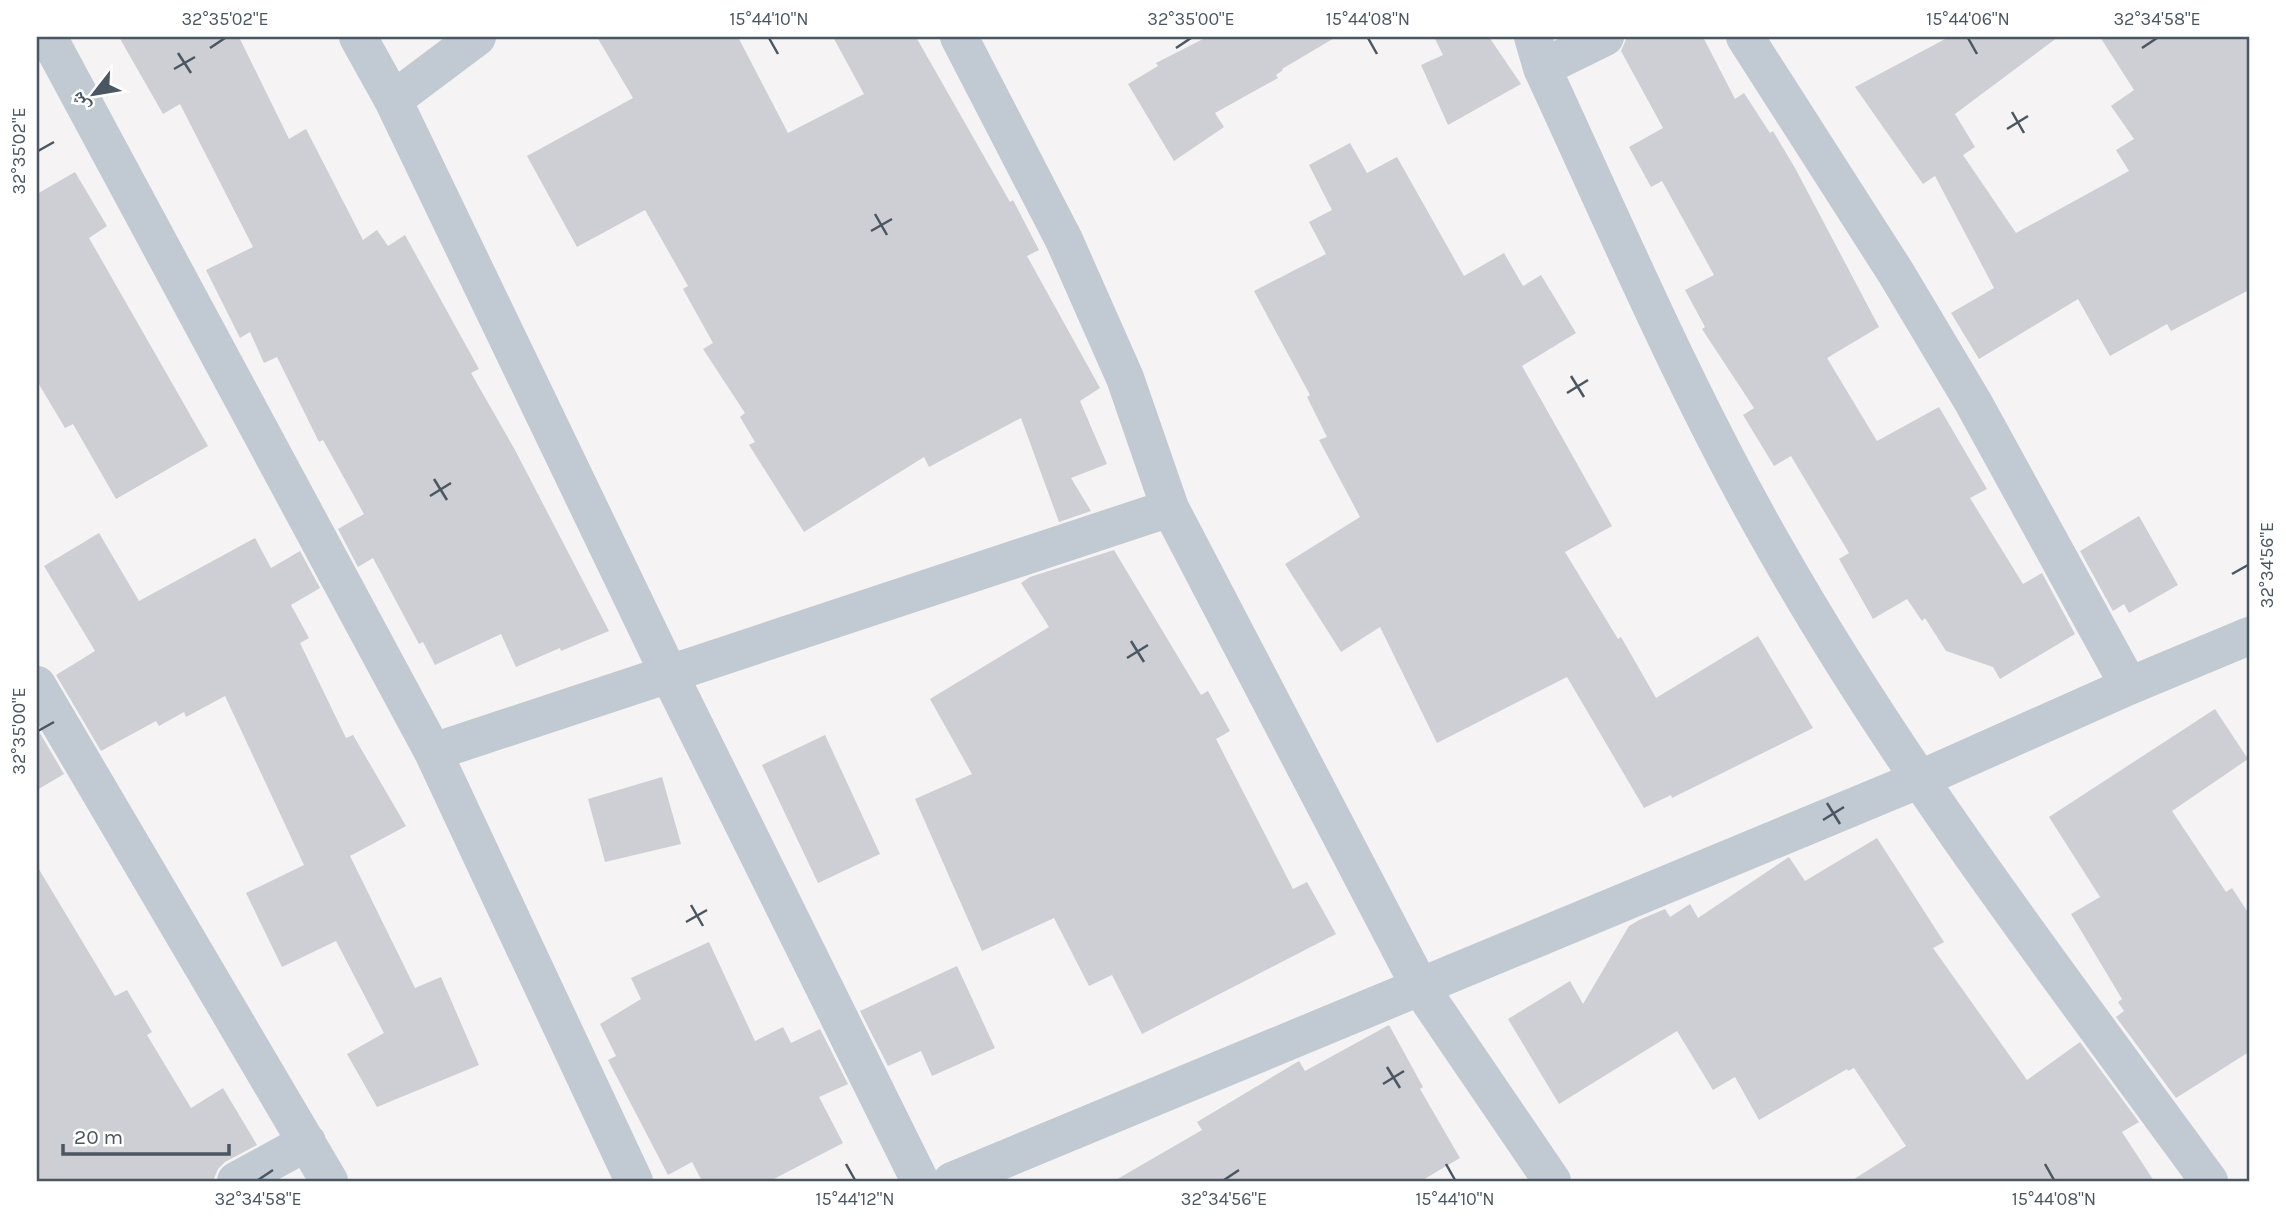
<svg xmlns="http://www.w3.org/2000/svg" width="2286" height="1218" font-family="Karla,'Noto Naskh Arabic',sans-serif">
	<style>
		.building { fill: #cdcfd5 }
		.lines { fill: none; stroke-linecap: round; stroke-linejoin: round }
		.minor { stroke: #c1cad2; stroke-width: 38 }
		.ticks { fill: none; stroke: #4a5661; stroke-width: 2.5 }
		.neatline { fill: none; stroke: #4a5661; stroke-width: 2.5 }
		.ticks-label { font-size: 18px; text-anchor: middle; fill: #4a5661 }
	</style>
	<rect width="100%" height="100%" fill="#f5f3f3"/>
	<path class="building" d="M119,37H239L289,139L306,129L363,240L377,230L388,246L405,235L479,369L471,373L515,450L609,631L561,651L560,648L516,667L501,634L435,665L423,642L419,644L373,558L358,567L338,529L364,514L323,440L319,442L277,357L264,363L250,332L240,338L206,270L253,247L180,104L163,114Z
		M597,37H738L788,133L864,94L833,37H916L1010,202L1013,200L1039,250L1027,256L1100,388L1080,401L1107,464L1071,478L1091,511L1059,522L1021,418L929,467L924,457L804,532L749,445L755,442L740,417L745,413L703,349L713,343L683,289L688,286L645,210L577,247L527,156L633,98Z
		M1207,37H1336L1282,69L1283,70L1276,75L1278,78L1215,113L1224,127L1174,161L1128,84L1158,66L1156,63Z
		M1434,37H1489L1521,84L1448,125L1421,65L1443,55Z
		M1627,37H1703L1735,99L1744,93L1770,133L1773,131L1795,168L1879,327L1827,358L1877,441L1939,407L1987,489L1970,498L2023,584L2042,573L2075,634L2000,679L1993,667L1946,651L1925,618L1922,621L1907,599L1873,619L1839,559L1849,553L1791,456L1774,466L1743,415L1754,408L1702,329L1705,327L1685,290L1714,275L1662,181L1651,187L1629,147L1663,128L1621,51Z
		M1949,37H2058L1955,114L1975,147L1963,155L2016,233L2129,171L2116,150L2134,139L2111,106L2134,90L2100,37H2249V290L2171,331L2167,324L2110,356L2078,299L1979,359L1951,313L1994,288L1935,176L1923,184L1855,87Z
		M1350,143L1367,173L1397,157L1464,276L1504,253L1523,286L1541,275L1576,333L1522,366L1612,526L1565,552L1618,639L1621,637L1656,698L1758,636L1813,728L1672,798L1671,795L1644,808L1567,677L1437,743L1380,627L1341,652L1285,564L1360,517L1319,440L1327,437L1307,397L1310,395L1254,291L1326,254L1309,222L1332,210L1309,165Z
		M75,172L107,226L89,238L208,446L116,499L73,424L65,428L37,381V194Z
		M2139,516L2178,585L2129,613L2124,604L2113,611L2080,551Z
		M99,533L139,601L255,538L271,568L300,551L320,588L291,605L309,638L300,643L346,738L353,735L406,826L350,856L415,988L441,977L479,1065L377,1107L347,1054L384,1033L336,941L282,967L246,893L304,865L225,696L186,717L184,712L159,726L156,721L101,751L56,675L95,651L44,566Z
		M1114,550L1201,695L1208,691L1230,731L1216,739L1293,889L1307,882L1336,934L1142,1034L1112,975L1089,986L1054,918L982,951L915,799L972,774L930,699L1049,627L1021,583L1030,577Z
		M2215,709L2248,759L2172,811L2226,892L2232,888L2249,914V1052L2176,1098L2116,1017L2124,1011L2118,1002L2122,999L2071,914L2100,897L2049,817Z
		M37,728L64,774L37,790Z
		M825,735L880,854L818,883L762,765Z
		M662,777L681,844L605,862L588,799Z
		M1877,838L1944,942L1933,948L2027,1080L2080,1042L2139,1122L2122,1132L2154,1181H1851L1906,1146L1854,1068L1848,1071L1847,1069L1759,1120L1735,1077L1713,1090L1677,1031L1559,1104L1508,1019L1570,981L1583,1004L1629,926L1639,920L1665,909L1670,917L1690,904L1698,918L1789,857L1805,881Z
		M37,866L115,996L127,990L152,1032L147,1035L191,1108L223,1088L257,1145L225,1162L218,1169L213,1181H37Z
		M709,942L755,1041L783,1027L791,1043L820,1029L848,1084L819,1097L843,1143L770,1181H702L692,1162L668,1175L608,1060L616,1056L600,1024L641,999L631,978Z
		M957,966L995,1048L932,1076L921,1051L888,1066L860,1011Z
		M1389,1025L1423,1087L1420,1089L1460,1158L1421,1181H1114L1202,1130L1197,1122L1299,1061L1305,1071Z"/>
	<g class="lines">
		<path class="minor" d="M48,37L433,752L634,1181
			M358,37L393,100L669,674L920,1181
			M959,37L1064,240L1125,378L1170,508L1420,987L1552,1181
			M1533,37L1542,68C1617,230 1687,395 1776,550C1902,772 2059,975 2209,1181
			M1745,37L1896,273L1973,402L2129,686
			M1542,68L1605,37
			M393,100L477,37
			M37,685L329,1181
			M433,752L1170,508
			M236,1181L307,1142
			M952,1181L1918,780L2129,686L2249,636"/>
	</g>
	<path class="ticks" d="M769,38L778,54M1368,38L1377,54M1968,38L1977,54M210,48L225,38M1176,48L1191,38M2142,48L2157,38M178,53L191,73M174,69L195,57M2012,112L2024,133M2007,129L2028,116M38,151L54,142M875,214L887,235M871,231L892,219M1571,376L1584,397M1567,393L1588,380M434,479L447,500M430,496L451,483M2232,574L2248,565M1131,641L1144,662M1127,658L1148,645M38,731L54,722M1827,803L1840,824M1823,820L1844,807M691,905L703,926M686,922L707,910M1387,1067L1400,1088M1383,1084L1404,1071M846,1164L855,1180M1446,1164L1455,1180M2045,1164L2054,1180M258,1180L273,1170M1224,1180L1239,1170"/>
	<rect width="2286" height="1218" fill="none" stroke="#ffffff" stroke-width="77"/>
	<g transform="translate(94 94) rotate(239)" stroke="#ffffff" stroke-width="5" paint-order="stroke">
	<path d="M0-5L12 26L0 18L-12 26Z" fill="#4a5661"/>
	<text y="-10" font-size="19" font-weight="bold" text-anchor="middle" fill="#4a5661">ش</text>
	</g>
	<path d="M63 1144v10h166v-10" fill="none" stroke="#4a5661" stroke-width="3.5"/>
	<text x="74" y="1144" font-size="21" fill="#4a5661" stroke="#ffffff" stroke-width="5" paint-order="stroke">20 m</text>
	<rect x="38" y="38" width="2210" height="1142" class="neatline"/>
	<g class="ticks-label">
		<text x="225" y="25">32°35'02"E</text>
		<text x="769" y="25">15°44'10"N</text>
		<text x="1191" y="25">32°35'00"E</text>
		<text x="1368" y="25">15°44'08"N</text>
		<text x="1968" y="25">15°44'06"N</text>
		<text x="2157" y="25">32°34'58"E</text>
		<text transform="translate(19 151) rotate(-90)" y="6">32°35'02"E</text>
		<text transform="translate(2267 565) rotate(-90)" y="6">32°34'56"E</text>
		<text transform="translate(19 731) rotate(-90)" y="6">32°35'00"E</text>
		<text x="258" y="1205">32°34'58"E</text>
		<text x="855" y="1205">15°44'12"N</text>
		<text x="1224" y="1205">32°34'56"E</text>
		<text x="1455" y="1205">15°44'10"N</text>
		<text x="2054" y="1205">15°44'08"N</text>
	</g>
</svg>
